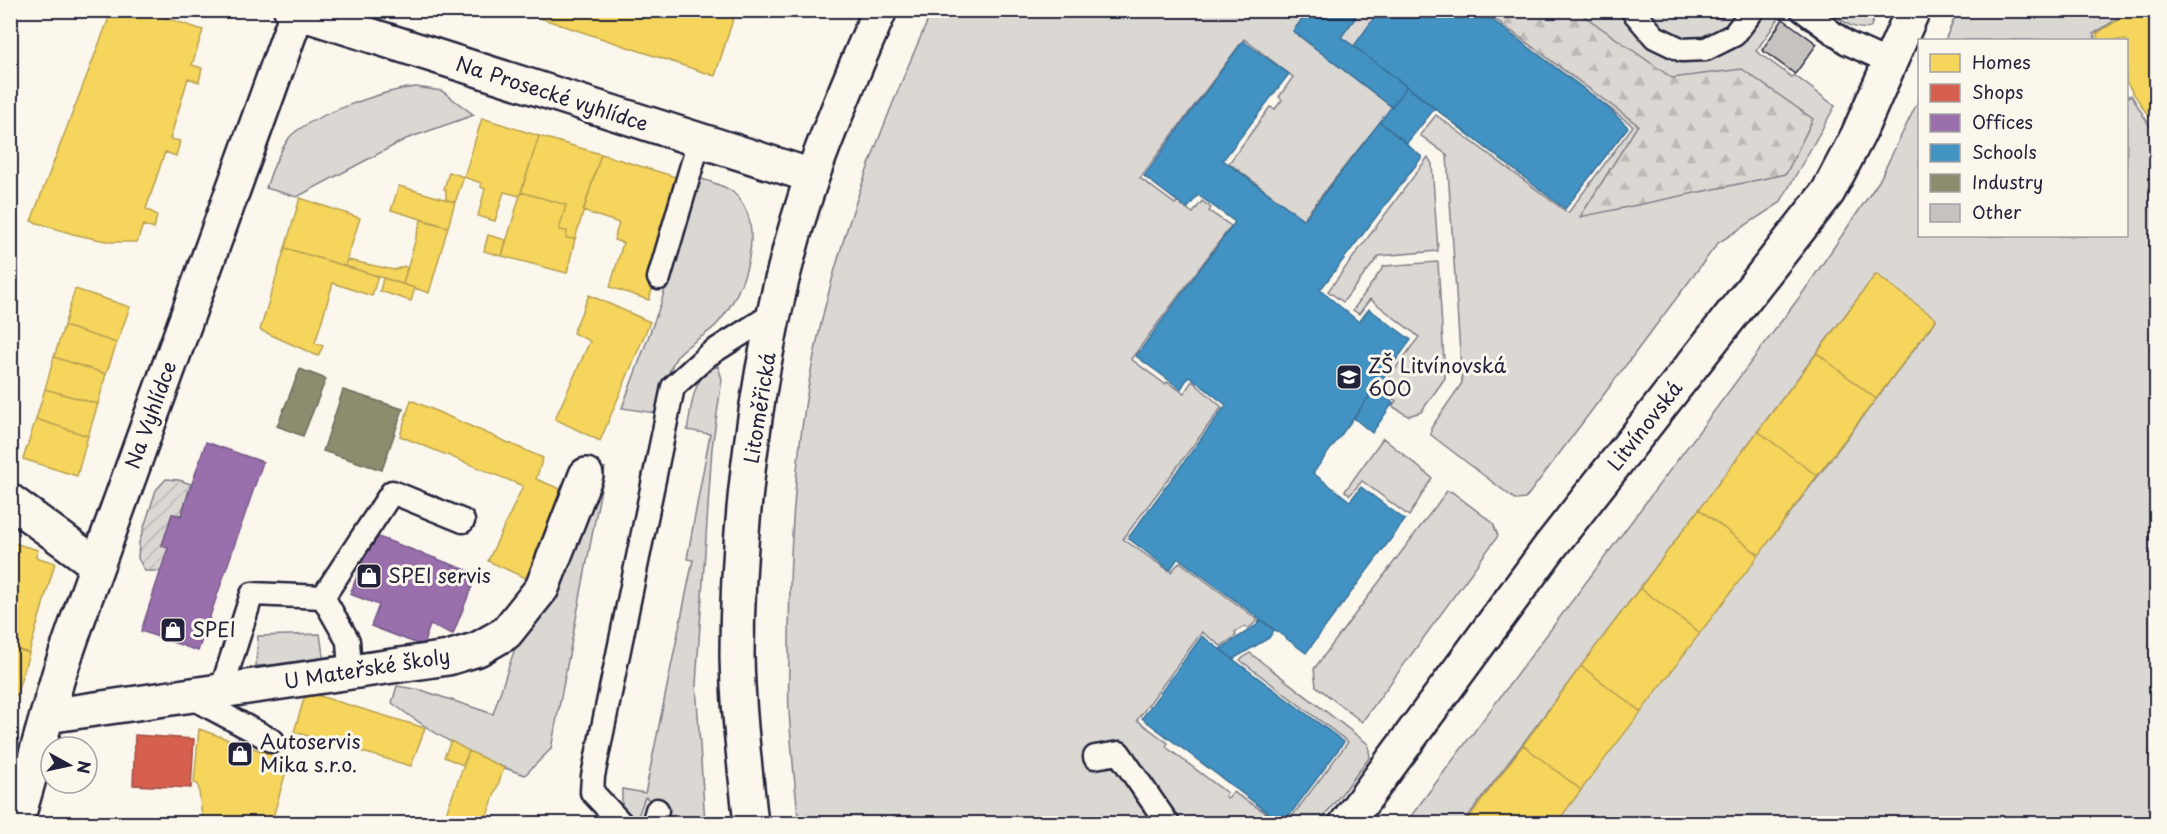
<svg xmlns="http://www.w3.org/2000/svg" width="2167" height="834" font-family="'Playpen Sans',sans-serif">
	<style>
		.green { fill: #dbd8d3; stroke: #7e7d87; stroke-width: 1.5 }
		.forest { fill: url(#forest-firs); stroke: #7e7d87; stroke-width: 1.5 }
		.garden { fill: url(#garden-furrows); stroke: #7e7d87; stroke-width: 1.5 }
		.homes { fill: #f6d55c; stroke: #b69f52; stroke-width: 1.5 }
		.shops { fill: #d6604d; stroke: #a04d48; stroke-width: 1.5 }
		.offices { fill: #9970ab; stroke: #755989; stroke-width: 1.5 }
		.schools { fill: #4393c3; stroke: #39719a; stroke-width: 1.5 }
		.industry { fill: #8c8c6e; stroke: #6c6c5f; stroke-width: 1.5 }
		.building { fill: #c6c2c0; stroke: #22223b; stroke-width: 1.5 }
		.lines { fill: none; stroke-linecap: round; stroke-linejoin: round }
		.service-casing { stroke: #22223b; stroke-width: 27 }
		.minor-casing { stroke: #22223b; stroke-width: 38 }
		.tertiary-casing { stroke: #22223b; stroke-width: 38 }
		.service { stroke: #fbf7ec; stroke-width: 22 }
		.minor { stroke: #fbf7ec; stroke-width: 33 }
		.tertiary { stroke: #fbf7ec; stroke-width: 33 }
		.labels { text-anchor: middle; stroke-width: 6; stroke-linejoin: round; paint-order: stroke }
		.street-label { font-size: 20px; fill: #22223b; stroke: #fbf7ec }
		.poi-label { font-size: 20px; fill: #22223b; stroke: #fbf7ec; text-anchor: start }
	</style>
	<defs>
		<pattern id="forest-firs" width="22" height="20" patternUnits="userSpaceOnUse" patternTransform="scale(1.5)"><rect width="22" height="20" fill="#dbd8d3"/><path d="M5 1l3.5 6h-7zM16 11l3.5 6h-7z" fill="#bcb9b6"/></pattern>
		<pattern id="garden-furrows" width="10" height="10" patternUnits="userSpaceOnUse" patternTransform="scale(1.5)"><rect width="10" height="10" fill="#dbd8d3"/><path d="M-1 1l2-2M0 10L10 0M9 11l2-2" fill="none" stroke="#bcb9b6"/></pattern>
	</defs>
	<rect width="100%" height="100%" fill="#fbf7ec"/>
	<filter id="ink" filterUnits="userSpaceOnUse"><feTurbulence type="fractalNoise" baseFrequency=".0167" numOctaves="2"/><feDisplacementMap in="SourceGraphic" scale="12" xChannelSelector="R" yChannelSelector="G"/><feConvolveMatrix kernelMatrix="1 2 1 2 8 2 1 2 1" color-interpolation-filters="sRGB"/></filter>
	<g filter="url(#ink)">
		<path class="green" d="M1709,10L1720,19L1726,11H1784L1756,51L1792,77L1794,75L1835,106L1780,203L1718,243L1525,499L1516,500L1431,435V428L1462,383L1447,155L1420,135L1436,115L1568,213L1633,126L1480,11Z
			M1958,10H2130V11L2093,34L2097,40H1945Z
			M932,11H1309L1293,31L1392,107L1303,219L1229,163L1270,107L1275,109L1282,100L1279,97L1293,77L1244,39L1140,178L1175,204L1177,202L1193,213L1202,201L1211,208L1209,211L1231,226L1131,359L1165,384L1167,382L1184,393L1192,381L1222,407L1123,539L1171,572L1180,562L1258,620L1248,629L1245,626L1235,632L1236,636L1221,646L1202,632L1137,720L1168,743L1166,747L1227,793L1225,796L1228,798L1233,792L1282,823L799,824C795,786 791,748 789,710C788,694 789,677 789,660C789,564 793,467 811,371C834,246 881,126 932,11Z
			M1348,11H1380L1354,46L1341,37L1356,17Z
			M1830,11H1877L1870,28C1852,31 1843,21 1830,11Z
			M416,87L442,91L474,115L406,139L297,197L266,188C271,172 279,152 289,138C306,117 388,89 416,87Z
			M2127,94L2128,97L2131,95L2156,136V823H1556L1936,320L1876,274L1463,823L1405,824L1804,291L1879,181L1919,99L1920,236H2126Z
			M1428,157L1432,164L1438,251L1379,256L1343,302L1328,291Z
			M696,177C707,181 725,185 734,193C768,225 745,292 718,323C708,335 690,342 679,354C669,365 661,398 655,413L622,408L661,303Z
			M1438,262L1445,378L1421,412L1408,416L1392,406L1396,401L1380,389L1419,337L1370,299L1359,314L1353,310L1384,266Z
			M718,366L722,379L712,448L696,684L705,823H667L669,810L645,797L636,822L622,807V789L645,793L646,789L693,560L687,559L710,434L687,430C692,407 692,373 718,366Z
			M1383,438L1432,478L1409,516L1362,481L1350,495L1345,491Z
			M593,467L605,468L551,749L525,775C477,760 432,733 392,703L397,686L421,690L493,714L517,642Z
			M1447,491L1452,492L1493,523L1498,536L1362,722L1316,686L1314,669Z
			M320,634L324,662L256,666L258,636Z
			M1250,653L1368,744L1370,757L1319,823H1287L1348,742L1240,660Z"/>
		<path class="forest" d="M1484,11H1577L1672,78L1742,69L1813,119L1786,174L1580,217L1638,125Z"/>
		<path class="garden" d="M166,479L179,480L191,484L181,515L172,514L162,545L168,548L161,571H145L138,558L139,543L156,490Z"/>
		<path class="homes" d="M112,10H142L203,30L192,65L202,68L199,82L188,78L170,139L180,141L176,156L165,152L146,209L157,215L154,229L143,225L137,242H110L73,234L31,221Z
			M516,10H736L715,76Z
			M2133,10H2155L2156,13V112L2149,117L2126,82V40H2100L2096,34Z
			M2156,112V130L2149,117Z
			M482,118L539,136L520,196L504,192L495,221L478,216L485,189L481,187V183L464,177Z
			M539,136L601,154L575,239L566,238L567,231L559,230L566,205L521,192Z
			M601,154L676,177L681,188L649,300L610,287L623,243L614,240L619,223L583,211Z
			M449,172L464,177L455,202L446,200V190L444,189Z
			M399,186L455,202L448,227L391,210Z
			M521,192L566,205L559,230L567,231L566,238L575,239L567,273L502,256Z
			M300,198L360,218L345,266L285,248Z
			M421,220L448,227L429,293L403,284Z
			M488,235L506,240L502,256L484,251Z
			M285,248L378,276L372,296L333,283L315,343L323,346L318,356L260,330Z
			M348,260L394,270L404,266L407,268L403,284L345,266Z
			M1876,274L1936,319L1876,399L1817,353Z
			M383,278L415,288L411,301L380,291Z
			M75,289L130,307L117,343L64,326Z
			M589,295L650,322L600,441L555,419L590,341L573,333Z
			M64,326L117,343L106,374L54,357Z
			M1817,353L1876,399L1817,476L1758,431Z
			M54,357L106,374L98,404L45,389Z
			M45,389L98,404L88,436L36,419Z
			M411,400L543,458L536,479L570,493L530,580L488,561L523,486L400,436Z
			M36,419L88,436L77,476L23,459Z
			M1758,431L1817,476L1759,555L1699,509Z
			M1699,509L1759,555L1700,633L1640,588Z
			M10,542L38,550L36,557L55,563L29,653L10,647Z
			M1640,588L1700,633L1641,712L1581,666Z
			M10,647L29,653L15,699L10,697Z
			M1581,666L1641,712L1581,790L1523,745Z
			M306,692L425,728L411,766L294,732Z
			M199,729L289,761L271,824H203L198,784L194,783Z
			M451,741L469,751L463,765L444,757Z
			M1523,745L1581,790L1556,824H1464Z
			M469,751L504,768L484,824H442Z"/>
		<path class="shops" d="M135,735L194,739L191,788L133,785Z"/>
		<path class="offices" d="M1709,10H1726L1720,19Z
			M206,442L263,462L198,651L141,631L168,548L162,546L172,514L181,516Z
			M373,535L477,574L453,634L430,625L423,646L371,626L379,605L350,594Z"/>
		<path class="schools" d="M1309,10H1348L1356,17L1341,37L1407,86L1392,107L1293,31Z
			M1380,10H1479L1605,105L1628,127L1565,209L1354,46Z
			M1243,41L1289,74L1223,160L1304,220L1380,122L1422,157L1320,290L1359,322L1369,309L1411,340L1313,473L1350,501L1361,487L1405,520L1306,653L1178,558L1170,570L1128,538L1226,405L1189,376L1181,389L1136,356L1235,222L1198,195L1187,209L1144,176Z
			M1407,86L1435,108L1407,143L1380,122Z
			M1374,389L1393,403L1372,433L1354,418Z
			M1260,620L1274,630L1269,638L1233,659L1220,649L1257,625Z
			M1202,636L1344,742L1283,824L1142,718Z"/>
		<path class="industry" d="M300,369L326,379L303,436L277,426Z
			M343,390L403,409L382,470L323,451Z"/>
		<path class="building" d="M1783,19L1817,44L1795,74L1762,50Z"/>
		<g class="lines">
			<g class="service-casing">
				<path id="service" d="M1632,10L1655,37L1682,50L1706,49L1734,35L1753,10
					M1802,10L1847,43L1889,62
					M659,278L699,141
					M323,597L392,492L463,521
					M221,691L252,594L323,597L348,641L350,671
					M189,696L273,741
					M1095,757L1119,753L1168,824
					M622,824L592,792L593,776L673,387L708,355L776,312
					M653,824L657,810"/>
			</g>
			<g class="minor-casing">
				<path id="minor" d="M291,10L812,176
					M10,501L97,565
					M47,716L448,658L478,649L506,633L542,588L586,475
					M16,824L59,674L85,599L298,10
					M1346,824L1549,548L1828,192L1858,135L1913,10"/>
			</g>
			<g class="tertiary-casing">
				<path id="tertiary" d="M751,824C745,768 738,712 737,656C737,501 762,321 813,174C833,118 856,65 880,10"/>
			</g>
			<use href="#service" class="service"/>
			<use href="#minor" class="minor"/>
			<use href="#tertiary" class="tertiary"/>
		</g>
	</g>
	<defs>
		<g id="school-square" transform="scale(1.35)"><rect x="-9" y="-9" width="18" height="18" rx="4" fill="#22223b" stroke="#fbf7ec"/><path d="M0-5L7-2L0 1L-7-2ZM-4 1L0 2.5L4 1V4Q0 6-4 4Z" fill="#fff"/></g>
		<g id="shop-square" transform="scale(1.35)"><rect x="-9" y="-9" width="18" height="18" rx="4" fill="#22223b" stroke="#fbf7ec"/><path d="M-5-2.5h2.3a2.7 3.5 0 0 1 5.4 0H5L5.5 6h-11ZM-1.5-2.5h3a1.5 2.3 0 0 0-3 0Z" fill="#fff"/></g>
	</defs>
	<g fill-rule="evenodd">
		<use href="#school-square" x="1349" y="377"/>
		<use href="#shop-square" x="369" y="576"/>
		<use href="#shop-square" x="173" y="630"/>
		<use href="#shop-square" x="240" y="754"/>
	</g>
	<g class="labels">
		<g class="street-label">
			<text transform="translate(552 94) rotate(18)" y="7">Na Prosecké vyhlídce</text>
			<text transform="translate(760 408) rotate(-81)" y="7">Litoměřická</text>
			<text transform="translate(151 415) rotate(-70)" y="7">Na Vyhlídce</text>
			<text transform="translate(1645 426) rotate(-52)" y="7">Litvínovská</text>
			<text transform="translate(367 669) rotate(-9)" y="7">U Mateřské školy</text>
		</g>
		<g class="poi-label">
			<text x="1368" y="373">ZŠ Litvínovská<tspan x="1368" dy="23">600</tspan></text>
			<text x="388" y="583">SPEI servis</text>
			<text x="192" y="637">SPEI</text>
			<text x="260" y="749">Autoservis<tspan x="260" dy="23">Mika s.r.o.</tspan></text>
		</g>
	</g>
	<rect width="2167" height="834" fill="none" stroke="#fbf7ec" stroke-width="36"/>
	<rect x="18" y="18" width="2131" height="798" fill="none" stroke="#22223b" stroke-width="2" filter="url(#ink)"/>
	<rect x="1918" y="39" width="210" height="198" fill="#fbf7ec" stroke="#a4a2a5" stroke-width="1.5"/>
	<rect x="1930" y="54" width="30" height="18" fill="#f6d55c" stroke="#a4a2a5" stroke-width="1.5"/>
	<text x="1972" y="69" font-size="18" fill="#22223b">Homes</text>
	<rect x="1930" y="84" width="30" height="18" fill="#d6604d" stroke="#a4a2a5" stroke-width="1.5"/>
	<text x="1972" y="99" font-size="18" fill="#22223b">Shops</text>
	<rect x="1930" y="114" width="30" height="18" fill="#9970ab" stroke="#a4a2a5" stroke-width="1.5"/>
	<text x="1972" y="129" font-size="18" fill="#22223b">Offices</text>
	<rect x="1930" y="144" width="30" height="18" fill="#4393c3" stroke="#a4a2a5" stroke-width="1.5"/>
	<text x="1972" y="159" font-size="18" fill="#22223b">Schools</text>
	<rect x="1930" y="174" width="30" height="18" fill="#8c8c6e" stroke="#a4a2a5" stroke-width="1.5"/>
	<text x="1972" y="189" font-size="18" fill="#22223b">Industry</text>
	<rect x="1930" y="204" width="30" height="18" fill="#c6c2c0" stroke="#a4a2a5" stroke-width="1.5"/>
	<text x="1972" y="219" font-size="18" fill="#22223b">Other</text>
	<g transform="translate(69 765) rotate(98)"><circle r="28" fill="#fbf7ec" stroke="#a4a2a5" stroke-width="1.5"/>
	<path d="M0-4.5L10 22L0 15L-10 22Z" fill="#22223b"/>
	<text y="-9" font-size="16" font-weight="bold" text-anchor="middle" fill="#22223b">N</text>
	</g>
</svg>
